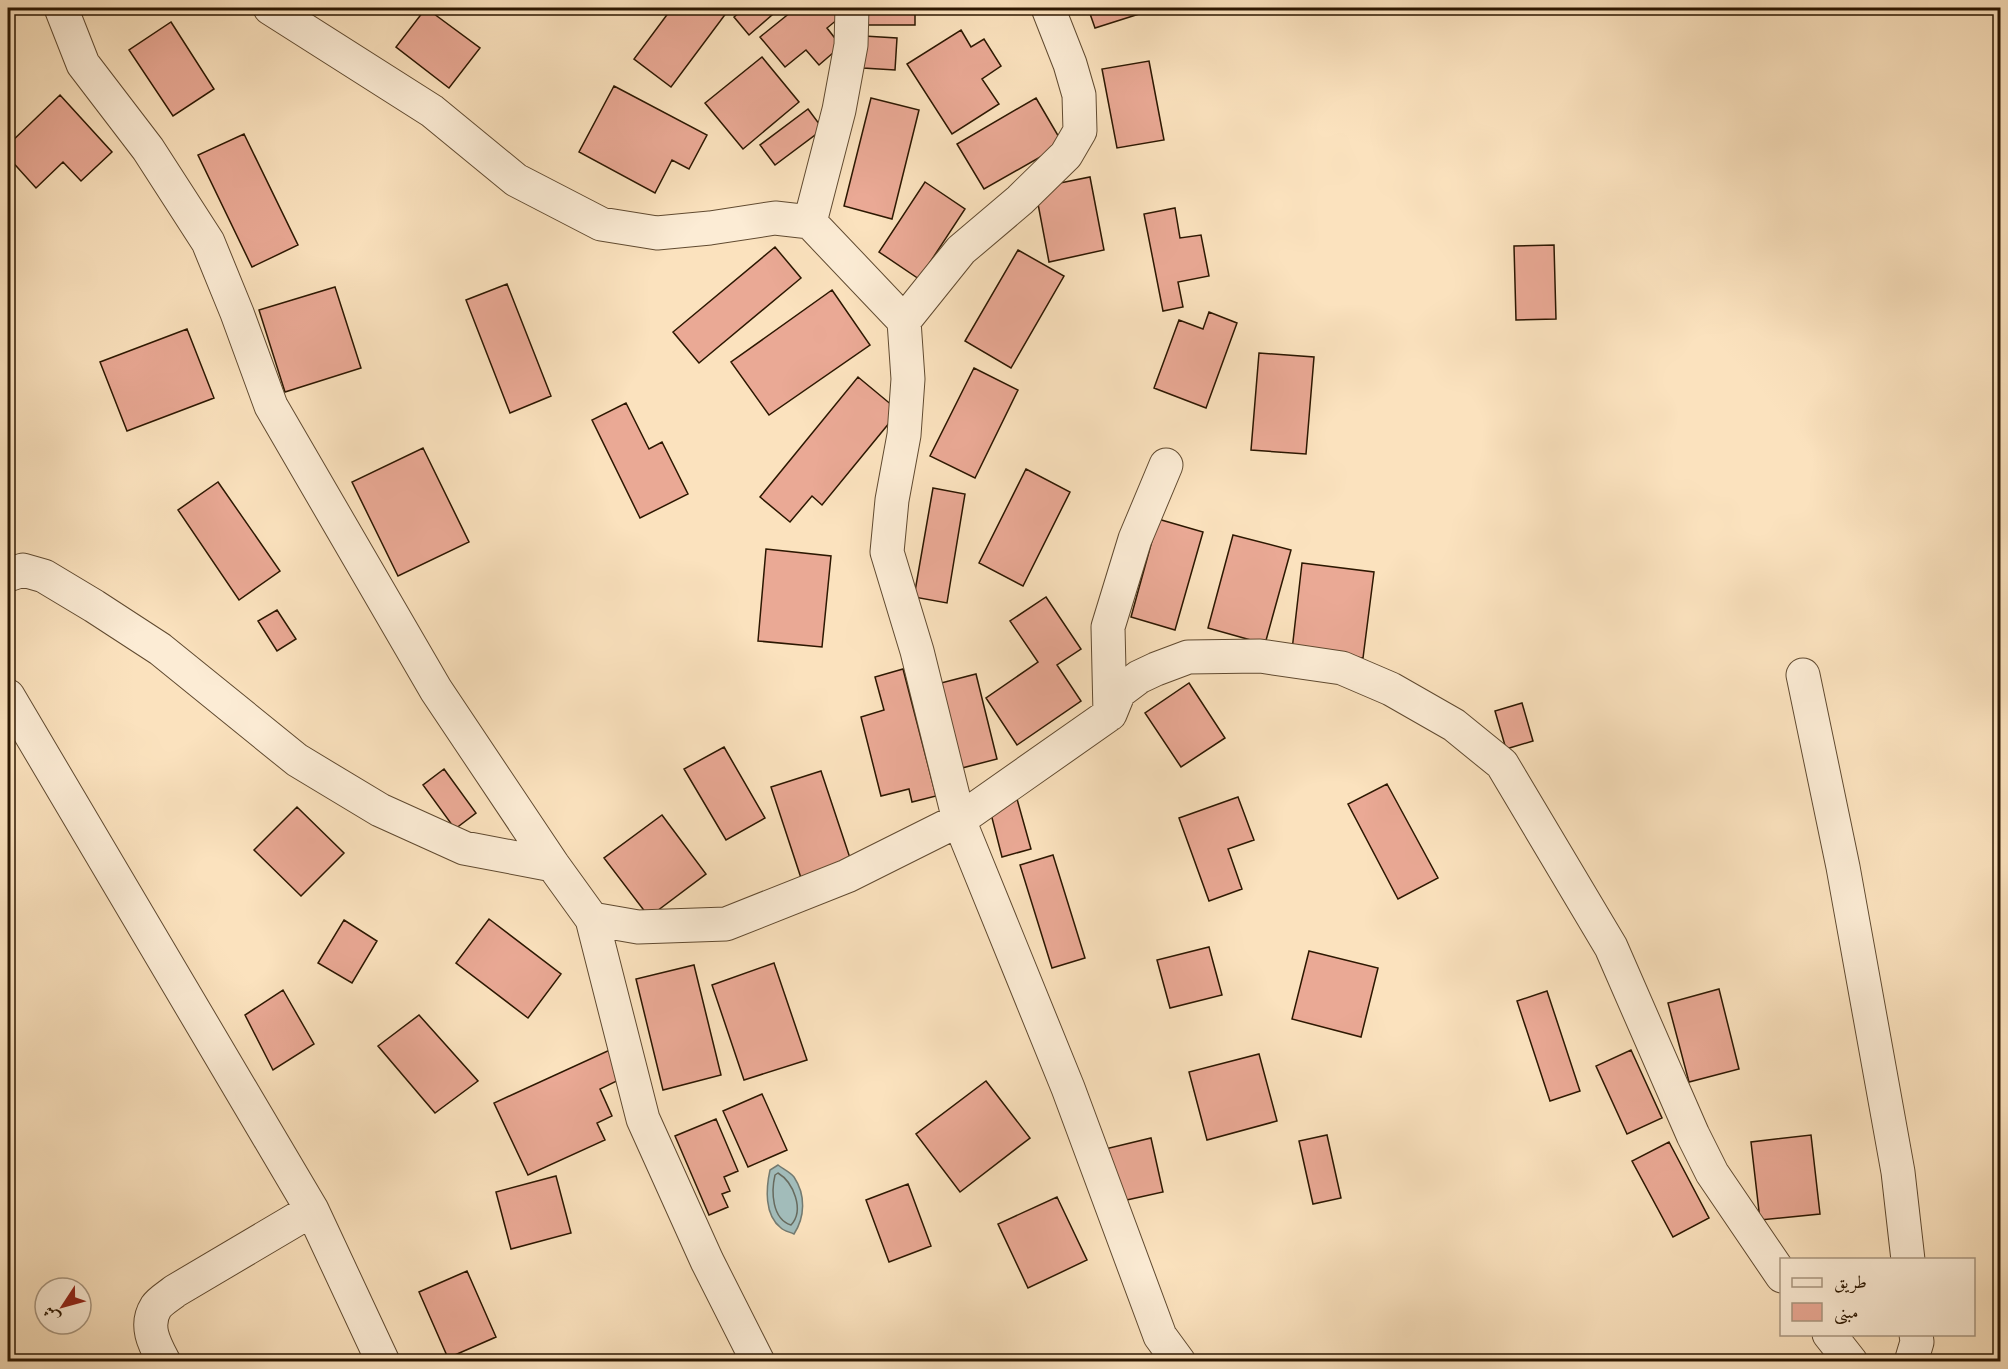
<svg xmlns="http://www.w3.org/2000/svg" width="2008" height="1369" font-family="'Gentium Book Plus',Amiri,serif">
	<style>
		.water { fill: #a2bcba; stroke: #737a70; stroke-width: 1.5 }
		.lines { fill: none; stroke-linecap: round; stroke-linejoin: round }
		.shore { stroke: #676a5e; stroke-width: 1.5 }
		.building { fill: #eaa995; stroke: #2c1701; stroke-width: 1.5 }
		.minor-casing { stroke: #604a30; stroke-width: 35 }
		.minor { stroke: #fcecd5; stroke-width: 33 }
	</style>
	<rect width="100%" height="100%" fill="#fbe2be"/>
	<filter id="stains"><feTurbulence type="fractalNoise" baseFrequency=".00333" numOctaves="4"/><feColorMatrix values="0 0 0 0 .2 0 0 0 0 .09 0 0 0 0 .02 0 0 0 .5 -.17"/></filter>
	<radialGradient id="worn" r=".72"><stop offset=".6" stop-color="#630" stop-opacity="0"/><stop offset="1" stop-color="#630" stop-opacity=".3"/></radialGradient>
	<path class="water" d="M778,1165C783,1169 790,1172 794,1177C806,1195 805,1217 794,1234C790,1232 784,1231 781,1228C764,1215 766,1188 770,1170Z"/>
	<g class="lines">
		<path class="shore" d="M778,1173C793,1182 805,1210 791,1225C772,1219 771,1192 775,1175Z"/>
	</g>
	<path class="building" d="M426,8L480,48L449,88L396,47Z
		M672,8H730L671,87L634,59Z
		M745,8H780L749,35L734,17Z
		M796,8H839L844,14L827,28L841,46L819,65L806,50L785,67L760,37Z
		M866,8H915V25H866Z
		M1088,8H1158L1095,28Z
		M171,22L214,89L173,116L129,50Z
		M961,30L971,47L984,39L1001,66L982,79L999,104L952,134L907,64Z
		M864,36L897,38L895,70L863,68Z
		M762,57L799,102L743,149L705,103Z
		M1149,61L1164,140L1117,148L1102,69Z
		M614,86L707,135L689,169L672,160L655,193L579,152Z
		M60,95L112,152L81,181L63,162L36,188L8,157V145Z
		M871,98L919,110L892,219L844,206Z
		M1036,98L1063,144L984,189L957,144Z
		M808,109L823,129L775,165L760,145Z
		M244,134L298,245L252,267L198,155Z
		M1090,177L1104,250L1049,262L1035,188Z
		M925,182L965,209L919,279L879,252Z
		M1175,208L1180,238L1201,235L1209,276L1178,282L1183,307L1163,311L1144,214Z
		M1554,245L1556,319L1516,320L1514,246Z
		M775,247L801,278L699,363L673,332Z
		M1018,250L1064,276L1011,368L965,341Z
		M507,284L551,396L510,413L466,300Z
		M335,287L361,368L285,392L259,310Z
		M832,290L870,345L769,415L731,362Z
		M1209,312L1237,323L1206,408L1154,388L1179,320L1203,329Z
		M187,329L214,398L127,431L100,362Z
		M1259,353L1314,357L1306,454L1251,450Z
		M974,368L1018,390L975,478L930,456Z
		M858,377L899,411L822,505L812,496L790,522L760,497Z
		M626,403L649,449L662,442L688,494L640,518L592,420Z
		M423,448L469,542L398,576L352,482Z
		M1026,469L1070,492L1023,586L979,563Z
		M218,482L280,571L239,600L178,510Z
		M933,488L965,494L947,603L914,597Z
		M1158,519L1203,532L1175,630L1131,617Z
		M1233,535L1291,550L1265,644L1208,628Z
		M766,549L831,556L822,647L758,641Z
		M1302,563L1374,572L1363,658L1292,650Z
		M1046,597L1081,649L1057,665L1081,701L1017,745L986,698L1038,662L1010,621Z
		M277,610L296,639L277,651L258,621Z
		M903,669L936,796L912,802L909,789L881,796L861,717L884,710L875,677Z
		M976,674L997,759L962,768L941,683Z
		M1189,683L1225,738L1181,767L1145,713Z
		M1522,703L1533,741L1506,749L1495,711Z
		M724,747L765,818L726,840L684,769Z
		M444,769L476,813L455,829L423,785Z
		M821,771L852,864L802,881L771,787Z
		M1387,784L1438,878L1398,899L1348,804Z
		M1238,797L1254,840L1228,849L1242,889L1209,901L1179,818Z
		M1017,799L1031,849L1002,857L989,806Z
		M297,807L344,853L301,896L254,850Z
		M662,815L706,874L649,917L604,858Z
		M1053,855L1085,958L1052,968L1020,865Z
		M489,919L561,974L528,1018L456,963Z
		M344,920L377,941L352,983L318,963Z
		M1209,947L1222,995L1170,1008L1157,960Z
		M1309,951L1378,968L1361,1037L1292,1019Z
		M774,963L807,1060L744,1080L712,985Z
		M694,965L721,1075L663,1090L636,979Z
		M1719,989L1739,1069L1689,1082L1668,1003Z
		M283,990L314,1044L273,1070L245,1015Z
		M1547,991L1580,1091L1550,1101L1517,1001Z
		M419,1015L478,1081L435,1113L378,1046Z
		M612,1049L625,1077L600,1089L612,1116L597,1123L605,1140L528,1175L494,1103Z
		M1631,1050L1662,1118L1627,1134L1596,1066Z
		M1259,1054L1277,1121L1207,1140L1189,1072Z
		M986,1081L1030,1138L960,1192L916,1134Z
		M762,1094L787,1150L748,1167L723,1111Z
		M716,1119L738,1171L724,1177L730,1191L722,1194L728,1207L709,1215L675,1136Z
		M1327,1135L1341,1198L1313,1204L1299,1141Z
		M1811,1135L1820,1214L1760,1220L1751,1142Z
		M1151,1138L1163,1192L1113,1203L1101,1150Z
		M1669,1142L1709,1218L1673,1237L1632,1161Z
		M556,1176L571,1233L511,1249L496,1192Z
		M908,1184L931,1246L889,1262L866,1200Z
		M1057,1197L1087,1260L1028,1288L998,1224Z
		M467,1271L496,1337L448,1358L419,1292Z"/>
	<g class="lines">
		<g class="minor-casing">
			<path id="minor" d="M61,8L83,64L148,149L208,242L237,313L271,406L436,690L553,865L592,919L643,1119L707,1261L758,1362
				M270,8L432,111L516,180L601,224L657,233L710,228L775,218L810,222L904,321L908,379L904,435L892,500L887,552L917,651L959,820L1068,1088L1160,1336L1179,1362
				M810,222L839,110L851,45L852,8
				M904,321L961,250L1020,200L1066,155L1080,131L1079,95L1070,64L1048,8
				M8,575L23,570L44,576L94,606L160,649L297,760L380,810L464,848L553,865
				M1803,675L1843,867L1898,1172L1908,1260
				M8,696L312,1210L383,1362
				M1110,714L1108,627L1135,539L1166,465
				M592,919L638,927L726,924L847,876L959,820L1110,714L1119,692L1139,677L1156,669L1188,657L1260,656L1342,668L1391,689L1454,725L1502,764L1611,947L1693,1135L1712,1173L1782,1276
				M1829,1334L1851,1362
				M164,1362C155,1345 144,1326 156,1307C160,1301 169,1296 175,1291L312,1210
				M1911,1362L1917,1342L1916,1334"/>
		</g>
		<use href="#minor" class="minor"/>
	</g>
	<rect width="2008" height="1369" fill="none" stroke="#fbe2be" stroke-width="30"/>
	<rect x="9" y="9" width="1990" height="1351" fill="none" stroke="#2c1701" stroke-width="3"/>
	<rect x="15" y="15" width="1978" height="1339" fill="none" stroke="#2c1701" stroke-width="1.5"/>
	<rect x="1780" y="1258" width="195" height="78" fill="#fcecd5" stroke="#a99780" stroke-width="1.5"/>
	<rect x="1792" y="1278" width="30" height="9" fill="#fcecd5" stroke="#a99780" stroke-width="1.5"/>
	<text x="1834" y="1288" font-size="18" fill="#2c1701">طريق</text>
	<rect x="1792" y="1303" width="30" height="18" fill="#eaa995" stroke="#a99780" stroke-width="1.5"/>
	<text x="1834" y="1318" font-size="18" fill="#2c1701">مبنى</text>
	<g transform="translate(63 1306) rotate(234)"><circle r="28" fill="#fcecd5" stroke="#a99780" stroke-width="1.5"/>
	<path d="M0-4.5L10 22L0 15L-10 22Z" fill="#8f2418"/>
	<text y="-9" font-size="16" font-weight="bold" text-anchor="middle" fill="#2c1701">ش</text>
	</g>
	<rect width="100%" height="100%" filter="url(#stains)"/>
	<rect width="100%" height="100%" fill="url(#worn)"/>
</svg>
